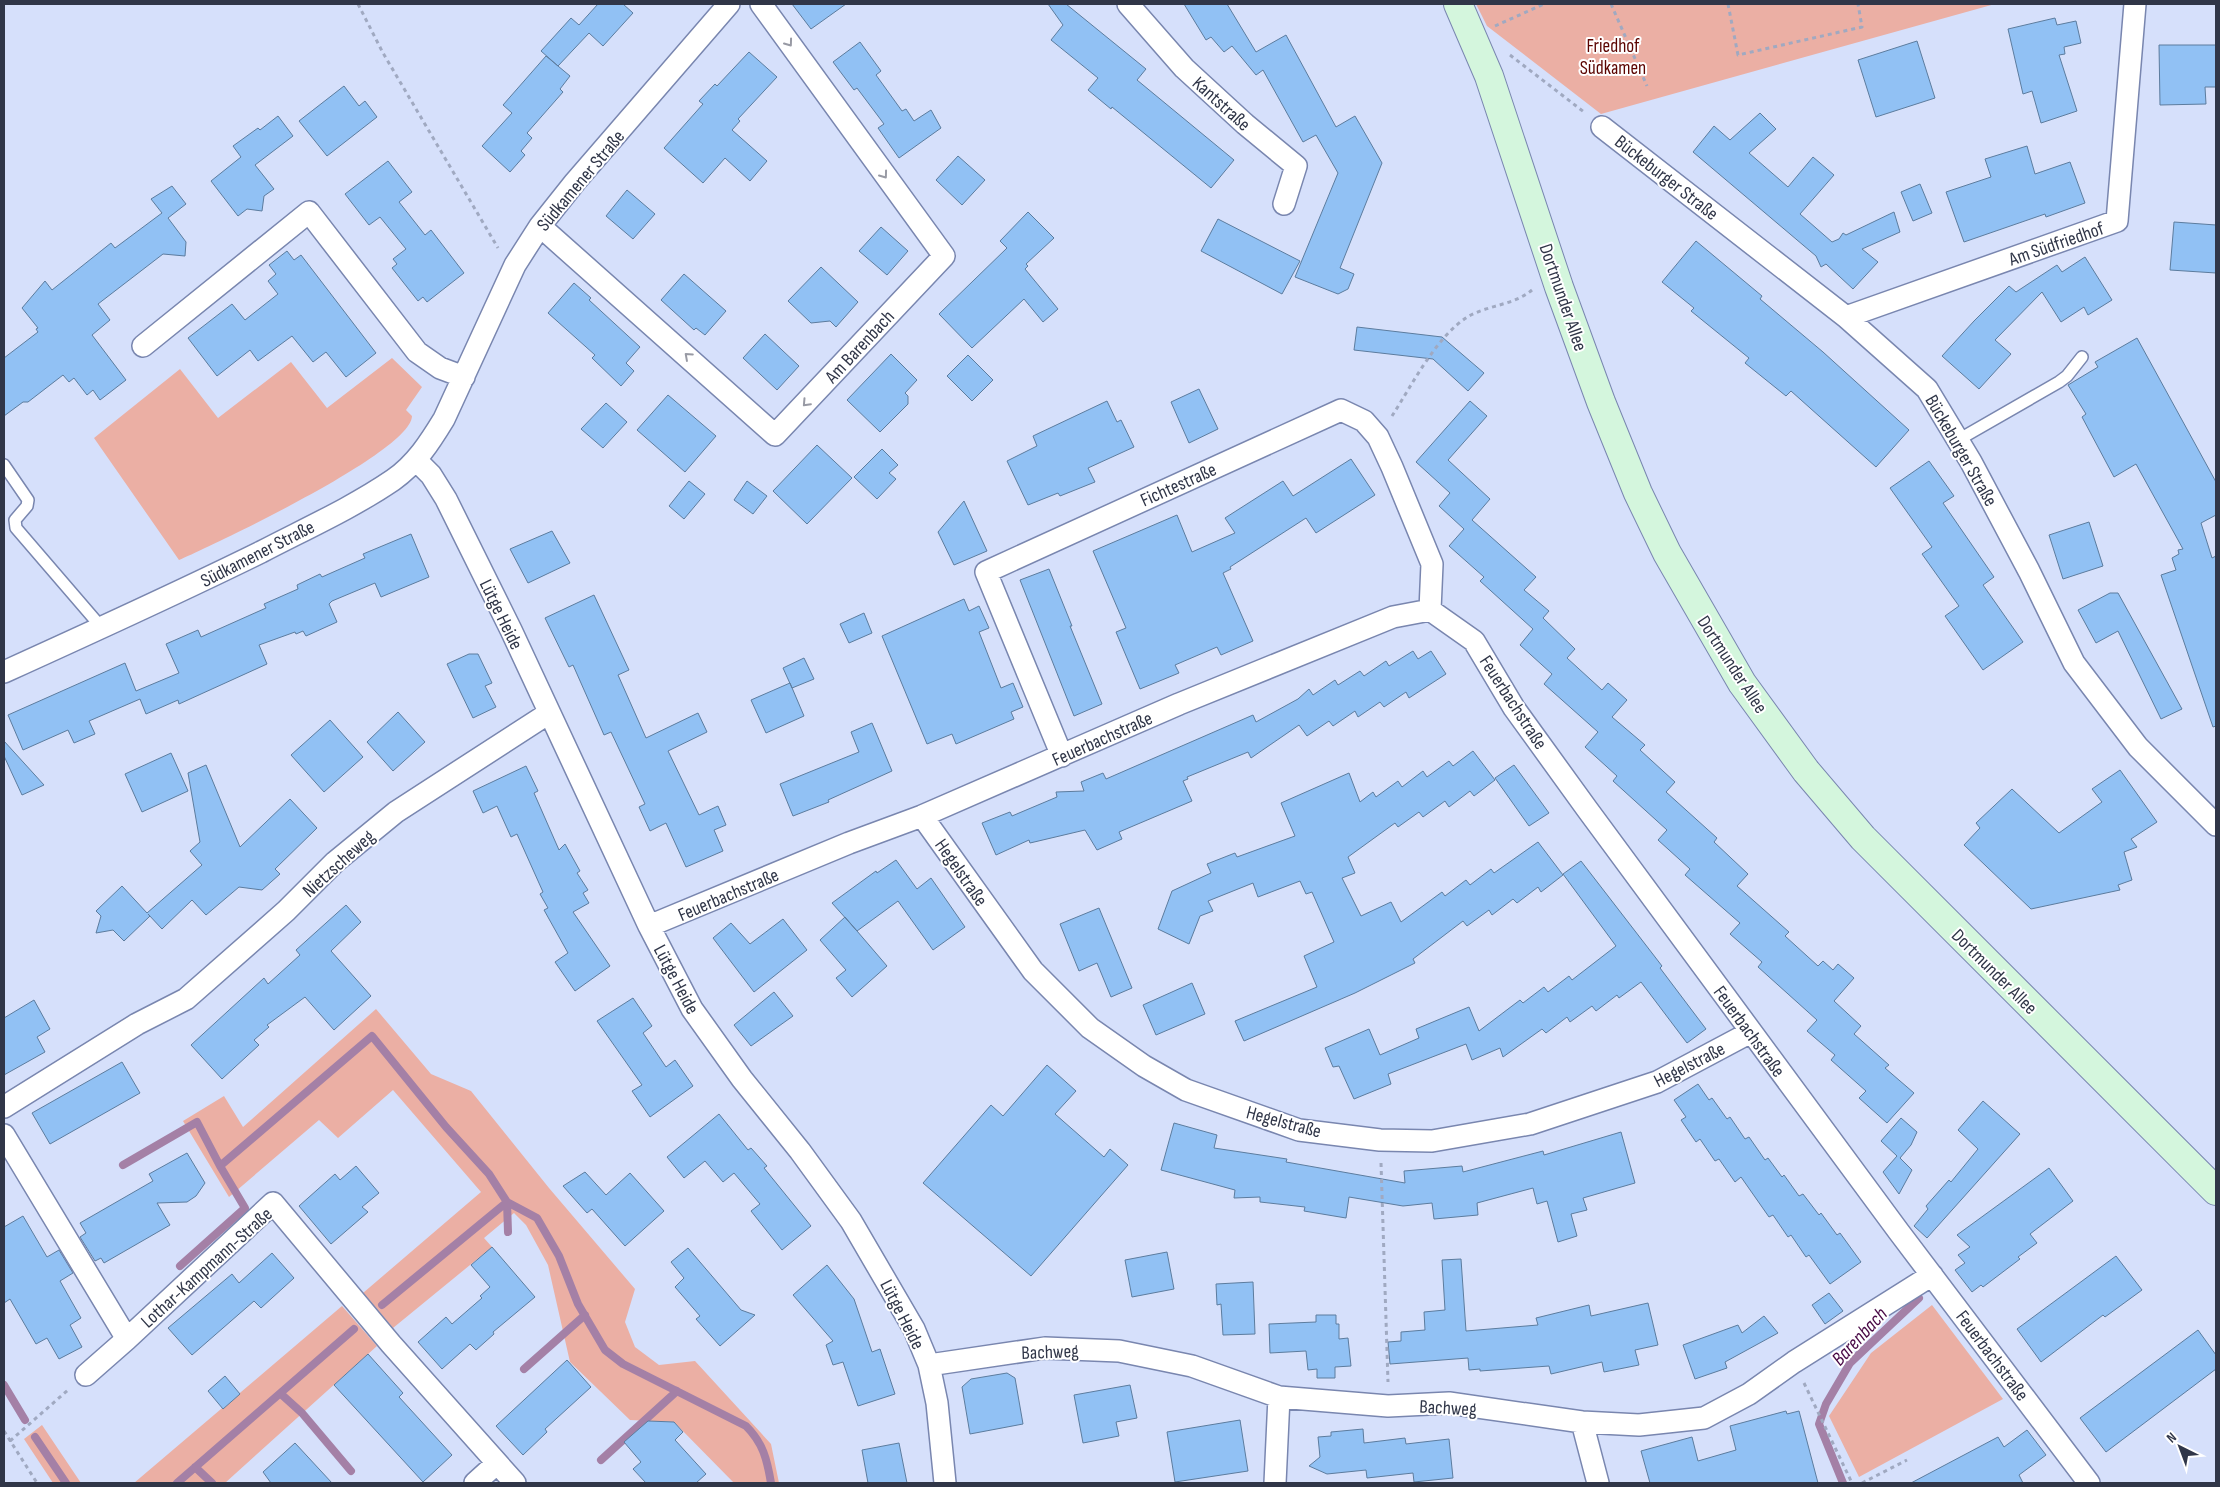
<svg xmlns="http://www.w3.org/2000/svg" width="2220" height="1487" font-family="'Sofia Sans Condensed',sans-serif">
	<style>
		.green { fill: #ebafa4 }
		.lines { fill: none; stroke-linecap: round; stroke-linejoin: round }
		.stream { stroke: #a480a6; stroke-width: 8 }
		.building { fill: #91c1f4; stroke: #5c7c9e }
		.lane-casing { stroke: #7986af; stroke-width: 14 }
		.street-casing { stroke: #7986af; stroke-width: 24 }
		.secondary-casing { stroke: #7986af; stroke-width: 30 }
		.path { stroke: #a0a9c1; stroke-width: 3; stroke-dasharray: 4 4; stroke-linecap: butt }
		.lane { stroke: #fff; stroke-width: 11 }
		.street { stroke: #fff; stroke-width: 21 }
		.secondary { stroke: #d4f6dd; stroke-width: 28 }
		.oneway { stroke: #989aa4 }
		.labels { text-anchor: middle; stroke-width: 4; stroke-linejoin: round; paint-order: stroke }
		.park-label { font-size: 19px; fill: #5b0400; stroke: #fff }
		.street-label { font-size: 19px; fill: #303648; stroke: #fff }
		.water-label { font-size: 20px; font-style: italic; fill: #480845; stroke: #fff }
	</style>
	<rect width="100%" height="100%" fill="#d6e0fb"/>
	<path class="green" d="M1476,4H1995L1601,114L1487,26Z
		M392,358L422,387L406,410L412,416C411,452 217,543 179,560L94,438L180,369L218,418L291,362L327,408Z
		M376,1009L431,1074L471,1091L549,1188L635,1289L625,1322L635,1347L659,1365L695,1361L771,1444L779,1483H734L674,1422L630,1420L570,1362L548,1265L526,1225L514,1213L484,1238L492,1247L393,1328L363,1293L481,1192L393,1090L338,1138L319,1120L229,1197L183,1121L224,1096L243,1127Z
		M1932,1305L2003,1399L1859,1477L1829,1416L1871,1353Z
		M342,1306L377,1346L225,1483H134Z
		M42,1425L81,1483H53L24,1439Z"/>
	<g class="lines">
		<path class="stream" d="M123,1165L197,1122L220,1166
			M180,1266L245,1208L220,1166L372,1036L446,1127L489,1174L507,1202L508,1232
			M382,1305L507,1202L537,1218L559,1256L578,1304L605,1350L623,1364L746,1426C763,1443 767,1459 771,1483
			M524,1369L585,1315
			M4,1385L25,1420
			M281,1394L302,1413L351,1471
			M35,1437L66,1483
			M601,1460L677,1391
			M195,1467L212,1483
			M177,1483L354,1329
			M1843,1483L1819,1424L1826,1404L1850,1363L1919,1298"/>
	</g>
	<path class="building" d="M598,4H623L633,13L603,46L589,33L558,66L541,51L571,18L579,25Z
		M792,4H846L811,29Z
		M1048,4H1066L1146,69L1137,80L1234,160L1211,188L1112,107L1111,109L1088,90L1098,78L1051,40L1063,25Z
		M1184,4H1227L1256,52L1286,35L1336,127L1355,116L1382,163L1340,268L1354,274L1348,289L1338,294L1295,277L1338,173L1316,135L1303,142L1263,70L1256,75L1232,46L1224,52L1211,37L1206,40Z
		M2055,18L2057,25L2076,21L2081,43L2064,47L2065,54L2059,55L2077,111L2041,123L2032,91L2023,94L2008,29Z
		M1917,41L1935,98L1876,117L1858,60Z
		M860,42L881,71L876,75L902,111L906,109L914,121L931,110L941,128L899,158L878,128L884,124L857,88L854,90L833,62Z
		M2159,45H2216V87H2205L2206,104L2160,105Z
		M749,52L777,77L738,119L740,121L732,130L767,161L750,181L725,158L703,183L664,148L703,104L699,101L715,84L717,86Z
		M546,56L570,76L560,89L563,92L527,133L532,138L521,151L525,155L510,172L482,146L512,113L503,105Z
		M344,86L359,106L365,101L377,117L327,156L299,121Z
		M1760,113L1776,129L1749,153L1788,187L1813,157L1834,175L1800,214L1832,242L1839,239L1843,233L1846,235L1894,212L1900,232L1862,249L1878,262L1853,289L1826,264L1821,267L1816,256L1693,152L1714,126L1730,140Z
		M278,116L293,136L255,165L274,189L264,196L262,211L247,209L238,216L211,181L241,157L233,146L258,128L260,130Z
		M2027,146L2035,174L2070,162L2085,203L2046,217L2045,214L1964,242L1946,192L1991,177L1985,159Z
		M958,156L985,180L962,205L936,180Z
		M388,161L412,192L399,202L425,235L431,230L464,273L427,302L423,297L418,301L392,268L397,264L393,259L406,249L380,217L369,225L345,194Z
		M1920,184L1932,213L1913,221L1901,192Z
		M172,186L186,204L168,218L186,242L185,256L163,254L98,304L110,320L92,335L126,380L100,400L93,390L87,395L74,378L69,382L63,375L28,402H23L4,416V358L38,332L36,329L38,328L22,308L45,281L52,290L111,243L115,248L162,213L151,199Z
		M627,190L655,214L633,239L606,216Z
		M1028,212L1054,238L1026,264L1028,266L1025,269L1058,309L1043,322L1024,299L972,348L939,314L1007,248L1000,241Z
		M1218,219L1300,261L1282,294L1201,251Z
		M2174,222L2216,225V273L2170,270Z
		M881,227L908,251L887,275L859,251Z
		M1696,241L1762,296L1760,299L1823,352L1909,430L1876,467L1791,391L1786,396L1745,363L1749,358L1691,311L1694,308L1662,282Z
		M287,251L294,260L301,255L376,353L346,377L326,352L313,362L292,336L258,361L250,350L217,376L188,338L232,304L245,320L278,294L268,281L276,274L269,265Z
		M2085,257L2112,300L2088,315L2084,307L2061,322L2042,292L1995,340L2011,354L1979,389L1942,356L1974,321L2009,286L2016,292L2057,265L2062,272Z
		M821,267L858,302L836,327L830,321L811,323L788,301Z
		M684,274L726,311L705,335L696,328L694,330L661,300Z
		M574,283L591,298L589,300L640,347L626,363L634,371L621,386L592,358L595,355L548,313Z
		M1357,327L1442,337L1484,373L1468,391L1433,359L1354,350Z
		M765,334L799,366L777,390L743,358Z
		M2137,338L2216,482V515L2201,523L2212,558L2216,556V726L2213,727L2161,575L2176,570L2172,558L2179,554L2178,550L2183,549L2136,464L2114,477L2082,417L2086,414L2068,385L2098,367L2095,362Z
		M891,354L917,380L905,393L908,396V404L880,432L847,400Z
		M968,355L993,380L972,401L947,376Z
		M1199,389L1218,429L1189,443L1171,402Z
		M668,395L716,436L685,472L637,430Z
		M1107,401L1117,422L1121,420L1134,447L1088,468L1095,482L1060,496L1058,493L1028,505L1007,461L1037,446L1033,436Z
		M1470,401L1487,416L1448,460L1490,499L1472,520L1536,577L1524,590L1549,611L1543,618L1575,649L1567,658L1602,690L1608,683L1627,700L1612,717L1645,745L1640,750L1675,782L1666,792L1717,838L1714,842L1748,874L1737,886L1789,932L1785,936L1818,966L1823,961L1833,970L1838,964L1854,978L1834,1001L1861,1026L1854,1034L1889,1065L1885,1068L1914,1093L1887,1123L1859,1098L1866,1091L1831,1060L1835,1055L1807,1031L1817,1020L1758,967L1762,962L1730,934L1740,923L1685,875L1690,869L1658,840L1667,830L1613,781L1617,776L1585,747L1598,732L1544,684L1552,674L1520,645L1533,629L1480,581L1484,577L1449,546L1464,529L1439,506L1450,493L1416,462Z
		M606,403L627,422L603,448L581,429Z
		M817,445L852,478L807,524L773,491Z
		M882,449L898,465L889,473L896,479L877,499L854,477Z
		M1351,459L1375,495L1316,533L1306,518L1230,567L1231,569L1223,573L1253,641L1221,655L1217,647L1175,665L1179,673L1140,689L1116,632L1126,628L1093,551L1177,515L1192,552L1235,533L1225,518L1283,481L1293,496Z
		M1929,461L1954,496L1943,503L1994,577L1983,585L2023,642L1983,670L1945,616L1959,606L1922,554L1932,547L1890,488Z
		M689,481L705,494L684,519L669,506Z
		M747,481L767,496L753,514L734,500Z
		M964,501L987,551L954,565L938,532Z
		M2089,522L2103,566L2063,579L2049,535Z
		M552,531L570,563L528,583L510,549Z
		M411,534L429,577L381,597L375,583L332,601L329,604L337,622L306,636L303,631L296,634L295,632L259,645L267,664L179,704L178,700L146,714L140,699L89,721L95,734L74,743L68,730L23,750L8,715L125,663L136,691L179,673L166,644L198,630L201,637L266,608L264,604L298,589L297,585L320,574L322,577L365,558L363,554Z
		M1049,569L1072,626H1070L1102,704L1074,716L1020,580Z
		M2110,593H2118L2182,709L2161,719L2118,631L2096,643L2078,610Z
		M594,595L629,670L618,675L646,738L698,713L707,732L668,751L699,815L718,806L726,825L714,830L723,851L686,867L666,823L650,831L639,807L645,804L611,732L604,735L573,665L569,667L545,618Z
		M964,599L969,611L979,606L989,628L979,632L1001,688L1013,683L1023,707L1011,712L1014,719L956,744L952,734L927,744L882,636Z
		M864,613L872,633L849,643L840,624Z
		M1413,651L1418,659L1431,651L1446,674L1409,698L1406,692L1384,707L1380,702L1358,717L1355,711L1333,726L1329,721L1307,736L1299,725L1251,758L1248,752L1187,777L1188,779L1183,781L1192,801L1119,832L1122,839L1097,850L1085,830L1030,843L1029,840L996,855L982,823L1010,812L1012,816L1057,797L1056,792L1084,791L1081,782L1103,773L1106,779L1253,715L1256,722L1298,699L1309,689L1313,695L1335,680L1338,685L1360,671L1364,676L1386,661L1389,666Z
		M469,654H478L492,683L485,686L496,707L473,718L447,664Z
		M804,658L814,679L792,688L783,668Z
		M790,683L804,716L766,733L751,700Z
		M398,712L425,742L393,771L367,742Z
		M330,720L363,757L324,792L291,755Z
		M872,723L892,771L828,800L829,802L793,816L780,784L859,752L851,732Z
		M4,741L44,785L22,795L4,756Z
		M1473,751L1495,780L1474,796L1470,791L1449,807L1445,801L1423,817L1419,812L1398,827L1395,823L1348,857L1355,873L1342,878L1361,916L1391,902L1401,922L1442,892L1445,896L1466,880L1470,885L1491,869L1494,873L1538,842L1563,875L1541,892L1538,887L1517,903L1513,899L1492,915L1489,910L1467,926L1463,921L1413,959L1415,963L1355,993L1244,1041L1235,1021L1317,987L1304,956L1334,942L1312,892L1306,894L1300,881L1258,897L1253,883L1208,901L1213,911L1200,916L1189,944L1158,929L1172,891L1211,873L1207,864L1235,853L1237,857L1295,836L1281,803L1349,773L1360,802L1373,792L1376,797L1398,781L1402,787L1423,771L1427,777L1449,761L1453,766Z
		M171,753L188,791L142,812L125,774Z
		M206,765L240,847L290,799L317,828L275,869L280,874L262,890L239,887L206,915L192,900L162,929L148,914L150,916L124,941L113,930L96,933L101,916L96,911L122,886L147,913L202,865L190,851L200,842L188,773Z
		M1514,765L1549,813L1529,826L1495,778Z
		M526,766L538,791L534,793L559,850L565,844L580,871L577,873L588,890L583,893L589,903L573,912L610,966L575,991L555,962L568,953L544,910L548,908L540,894L543,892L517,834L511,837L497,806L483,813L473,791Z
		M2120,770L2157,822L2131,839L2137,847L2124,852L2132,880L2118,885L2120,890L2031,909L1964,845L1980,828L1976,823L2012,789L2059,833L2102,802L2092,789Z
		M896,860L917,889L931,878L965,927L933,950L898,901L857,931L832,903L876,871L877,873Z
		M1581,861L1662,966L1660,968L1706,1029L1687,1043L1641,982L1619,998L1617,995L1596,1011L1592,1006L1570,1022L1567,1017L1546,1033L1542,1029L1503,1057L1500,1048L1472,1060L1466,1044L1388,1074L1391,1084L1354,1099L1339,1066L1333,1067L1325,1048L1369,1029L1380,1055L1419,1038L1416,1029L1469,1007L1479,1031L1520,1000L1523,1003L1544,987L1548,992L1569,976L1572,980L1616,946L1563,874Z
		M346,905L361,922L331,951L371,996L334,1030L305,997L267,1025L269,1027L254,1040L259,1045L222,1079L191,1045L264,978L268,984L300,955L296,950Z
		M1099,908L1132,988L1111,997L1097,963L1079,971L1060,924Z
		M845,917L887,966L852,997L836,978L846,970L820,940Z
		M783,919L807,950L754,992L713,938L731,923L750,944Z
		M1192,983L1205,1014L1156,1035L1143,1005Z
		M774,992L793,1016L751,1046L734,1025Z
		M633,998L652,1026L643,1033L666,1067L675,1060L693,1086L650,1117L632,1091L642,1085L597,1021Z
		M34,1000L50,1029L37,1037L45,1052L4,1075V1018Z
		M122,1062L140,1093L50,1144L32,1113Z
		M1047,1065L1076,1091L1055,1114L1104,1157L1110,1149L1128,1165L1031,1276L923,1183L991,1105L1003,1116Z
		M1698,1084L1709,1100L1712,1098L1727,1119L1730,1117L1745,1139L1749,1137L1765,1160L1768,1158L1782,1177L1784,1175L1799,1196L1803,1194L1819,1215L1821,1213L1837,1235L1840,1233L1861,1262L1830,1284L1809,1255L1806,1257L1791,1235L1788,1237L1773,1215L1769,1217L1741,1177L1735,1182L1719,1159L1715,1161L1700,1139L1696,1142L1681,1120L1686,1117L1674,1100Z
		M1983,1101L2020,1134L1927,1238L1914,1226L1928,1209L1926,1206L1949,1180L1951,1182L1978,1149L1958,1130Z
		M719,1114L748,1150L751,1148L767,1166L764,1168L811,1226L782,1250L751,1211L760,1204L734,1173L723,1182L705,1161L684,1178L667,1157Z
		M1901,1118L1917,1132L1911,1145L1900,1158L1912,1170L1899,1194L1883,1172L1897,1156L1881,1141Z
		M1174,1123L1217,1135L1214,1148L1287,1159L1286,1162L1405,1183L1404,1171L1462,1166L1463,1172L1543,1151L1544,1155L1621,1132L1635,1183L1583,1198L1587,1210L1571,1214L1577,1236L1558,1242L1547,1201L1537,1204L1533,1188L1477,1203L1478,1215L1434,1219L1432,1203L1403,1206L1349,1197L1346,1218L1304,1211L1305,1207L1260,1202V1197L1234,1198L1235,1190L1161,1170Z
		M187,1153L205,1183L196,1196L187,1202L157,1203L170,1225L104,1263L101,1258L95,1261L80,1237L86,1233L80,1223L153,1181L149,1174Z
		M356,1166L379,1193L362,1207L368,1212L331,1244L299,1206L335,1174L340,1180Z
		M2049,1168L2073,1201L2030,1234L2037,1243L2018,1257L2020,1259L1983,1287L1981,1285L1972,1292L1955,1270L1965,1263L1958,1255L1970,1247L1957,1235Z
		M585,1172L606,1195L630,1173L664,1211L625,1246L592,1209L587,1213L563,1186Z
		M23,1216L47,1257L59,1250L73,1273L60,1281L81,1318L70,1325L82,1347L59,1359L47,1338L36,1344L10,1299L4,1303V1227Z
		M492,1247L535,1297L493,1332L494,1334L476,1350L470,1344L442,1369L418,1342L446,1317L452,1324L482,1298L480,1296L490,1287L471,1265Z
		M688,1248L741,1310L755,1315L720,1346L696,1319L700,1316L675,1287L684,1278L671,1262Z
		M1167,1252L1174,1289L1132,1297L1125,1260Z
		M272,1253L294,1278L261,1308L254,1301L192,1355L168,1328L232,1274L239,1283Z
		M2116,1256L2142,1290L2105,1317L2103,1315L2041,1362L2017,1329Z
		M1461,1259L1466,1331L1538,1325L1536,1318L1589,1305L1591,1316L1648,1303L1658,1345L1635,1350L1639,1365L1604,1372L1602,1362L1551,1374L1549,1366L1480,1371V1369L1469,1370L1468,1358L1390,1364L1388,1342L1401,1341V1332L1425,1330L1424,1312L1445,1310L1442,1260Z
		M827,1265L854,1299L872,1352L880,1349L895,1394L858,1406L843,1362L833,1365L826,1345L833,1341L793,1295Z
		M1253,1282L1255,1334L1223,1335L1221,1304L1217,1305L1216,1284Z
		M1829,1293L1843,1311L1825,1324L1812,1305Z
		M1316,1315H1336V1324H1339V1339L1348,1338L1351,1366L1335,1367V1378H1317V1369L1308,1370L1306,1351L1270,1353L1269,1324L1316,1322Z
		M1764,1316L1778,1333L1725,1362L1727,1368L1695,1379L1683,1345L1738,1325L1742,1333Z
		M2198,1330L2216,1355V1369L2106,1452L2080,1418Z
		M368,1354L403,1393L399,1397L452,1455L423,1482L334,1385Z
		M567,1360L591,1387L545,1429L547,1432L523,1455L496,1426Z
		M1007,1373L1015,1378L1023,1424L970,1434L962,1387L971,1379Z
		M225,1376L240,1394L223,1409L208,1391Z
		M1130,1385L1137,1418L1116,1422L1119,1436L1083,1443L1074,1395Z
		M1786,1411L1787,1414L1799,1411L1818,1483H1650L1641,1451L1692,1437L1698,1461L1736,1450L1730,1426Z
		M1240,1420L1248,1471L1175,1482L1167,1432Z
		M648,1421L674,1422L683,1432L675,1440L706,1474L696,1483H646L633,1469L641,1462L624,1442Z
		M1363,1429L1364,1443L1405,1438L1406,1444L1449,1439L1453,1478L1414,1482L1413,1473L1367,1478L1366,1470L1327,1474L1309,1466L1320,1457L1318,1437L1331,1436V1432Z
		M2027,1430L2046,1455L2019,1475L2023,1483H1911L1998,1437L2004,1447Z
		M295,1443L332,1483H271L263,1472Z
		M899,1443L907,1483H868L862,1450Z"/>
	<g class="lines">
		<g class="lane-casing">
			<path id="lane" d="M1958,440L2059,382L2067,376L2082,357
				M4,465L28,500L27,506L15,520L16,528L102,628"/>
		</g>
		<g class="street-casing">
			<path id="street" d="M1128,4L1184,68L1245,124L1296,166L1284,204
				M1602,127L1846,317L1927,389L1971,462L2029,571L2074,663L2138,747L2216,825
				M540,226L775,435L944,256L761,4
				M1846,317L2117,221L2135,4
				M143,346L309,212L417,352L440,368L464,377
				M416,460L431,475L446,499L511,630L649,926L692,1009L742,1079L800,1151L851,1221L914,1329L929,1365L937,1403L945,1483
				M4,672C90,633 176,594 261,552C305,529 352,508 393,480C416,464 430,442 444,419L515,265L540,226L575,182L729,4
				M1062,756L986,572L1341,410L1364,421L1378,437L1392,467L1432,564L1430,610
				M922,816L1033,971L1090,1028L1144,1066L1186,1090L1299,1130L1380,1140L1432,1141L1530,1124L1657,1082L1751,1032
				M649,926L849,843L922,816L1179,704L1393,617L1430,610L1474,641L1514,708L1587,809L1899,1232L2089,1483
				M4,1107L137,1024L186,999L286,911L335,862L396,812L549,713
				M4,1135L127,1339L273,1203L391,1344L515,1483
				M929,1365L1045,1348L1119,1351L1192,1366L1279,1397L1388,1406L1449,1403L1582,1422L1639,1425L1704,1418L1749,1394L1794,1362L1932,1275
				M86,1375L127,1339
				M1582,1422L1598,1483
				M475,1483L496,1464
				M1275,1483L1279,1397"/>
		</g>
		<g class="secondary-casing">
			<path id="secondary" d="M1458,4L1489,76L1559,287L1601,402L1638,493L1667,553L1742,683L1806,771L1863,838L2216,1191"/>
		</g>
		<path class="path" d="M358,4L383,53L498,248
			M1611,4L1647,86
			M1728,4L1738,55L1862,27L1858,4
			M1495,26L1544,4
			M1510,55L1584,112
			M1392,416C1412,385 1437,335 1469,316C1489,305 1514,305 1532,290
			M1381,1163L1388,1382
			M1804,1383L1852,1483
			M4,1431L37,1483
			M10,1441L68,1390
			M1862,1483L1907,1460"/>
		<use href="#lane" class="lane"/>
		<use href="#street" class="street"/>
		<use href="#secondary" class="secondary"/>
	</g>
	<defs><path id="oneway-chevron" d="M-2-3.5L2.5 0L-2 3.5" fill="none" stroke-width="1.6" stroke-linecap="round" stroke-linejoin="round" transform="scale(1.25)"/></defs>
	<g class="oneway">
		<use href="#oneway-chevron" transform="translate(789 43) rotate(54)"/>
		<use href="#oneway-chevron" transform="translate(884 175) rotate(54)"/>
		<use href="#oneway-chevron" transform="translate(688 356) rotate(-138)"/>
		<use href="#oneway-chevron" transform="translate(806 403) rotate(133)"/>
	</g>
	<g class="labels">
		<g class="park-label">
			<text x="1613" y="52">Friedhof<tspan x="1613" dy="22">Südkamen</tspan></text>
		</g>
		<g class="street-label">
			<text transform="translate(1222 103) rotate(42)" y="7">Kantstraße</text>
			<text transform="translate(1667 177) rotate(38)" y="7">Bückeburger Straße</text>
			<text transform="translate(580 180) rotate(-50)" y="7">Südkamener Straße</text>
			<text transform="translate(2056 243) rotate(-19)" y="7">Am Südfriedhof</text>
			<text transform="translate(1564 297) rotate(71)" y="7">Dortmunder Allee</text>
			<text transform="translate(859 346) rotate(-47)" y="7">Am Barenbach</text>
			<text transform="translate(1962 450) rotate(60)" y="7">Bückeburger Straße</text>
			<text transform="translate(1178 484) rotate(-24)" y="7">Fichtestraße</text>
			<text transform="translate(257 553) rotate(-27)" y="7">Südkamener Straße</text>
			<text transform="translate(502 614) rotate(64)" y="7">Lütge Heide</text>
			<text transform="translate(1733 664) rotate(57)" y="7">Dortmunder Allee</text>
			<text transform="translate(1514 702) rotate(57)" y="7">Feuerbachstraße</text>
			<text transform="translate(1102 738) rotate(-24)" y="7">Feuerbachstraße</text>
			<text transform="translate(338 863) rotate(-42)" y="7">Nietzscheweg</text>
			<text transform="translate(962 872) rotate(55)" y="7">Hegelstraße</text>
			<text transform="translate(728 894) rotate(-23)" y="7">Feuerbachstraße</text>
			<text transform="translate(1995 971) rotate(45)" y="7">Dortmunder Allee</text>
			<text transform="translate(677 979) rotate(62)" y="7">Lütge Heide</text>
			<text transform="translate(1750 1031) rotate(54)" y="7">Feuerbachstraße</text>
			<text transform="translate(1689 1064) rotate(-27)" y="7">Hegelstraße</text>
			<text transform="translate(1284 1121) rotate(15)" y="7">Hegelstraße</text>
			<text transform="translate(206 1267) rotate(-42)" y="7">Lothar-Kampmann-Straße</text>
			<text transform="translate(903 1314) rotate(63)" y="7">Lütge Heide</text>
			<text transform="translate(1050 1351) rotate(-2)" y="7">Bachweg</text>
			<text transform="translate(1993 1355) rotate(53)" y="7">Feuerbachstraße</text>
			<text transform="translate(1448 1407) rotate(3)" y="7">Bachweg</text>
		</g>
		<g class="water-label">
			<text transform="translate(1859 1336) rotate(-47)" y="7">Barenbach</text>
		</g>
	</g>
	<rect width="2220" height="1487" fill="none" stroke="#303648" stroke-width="10"/>
	<g transform="translate(2180 1447) rotate(318)" stroke="#ffffff" stroke-width="4" paint-order="stroke">
	<path d="M0-4L9 19L0 12L-9 19Z" fill="#303648"/>
	<text y="-8" font-size="14" font-weight="bold" text-anchor="middle" fill="#303648">N</text>
	</g>
</svg>
